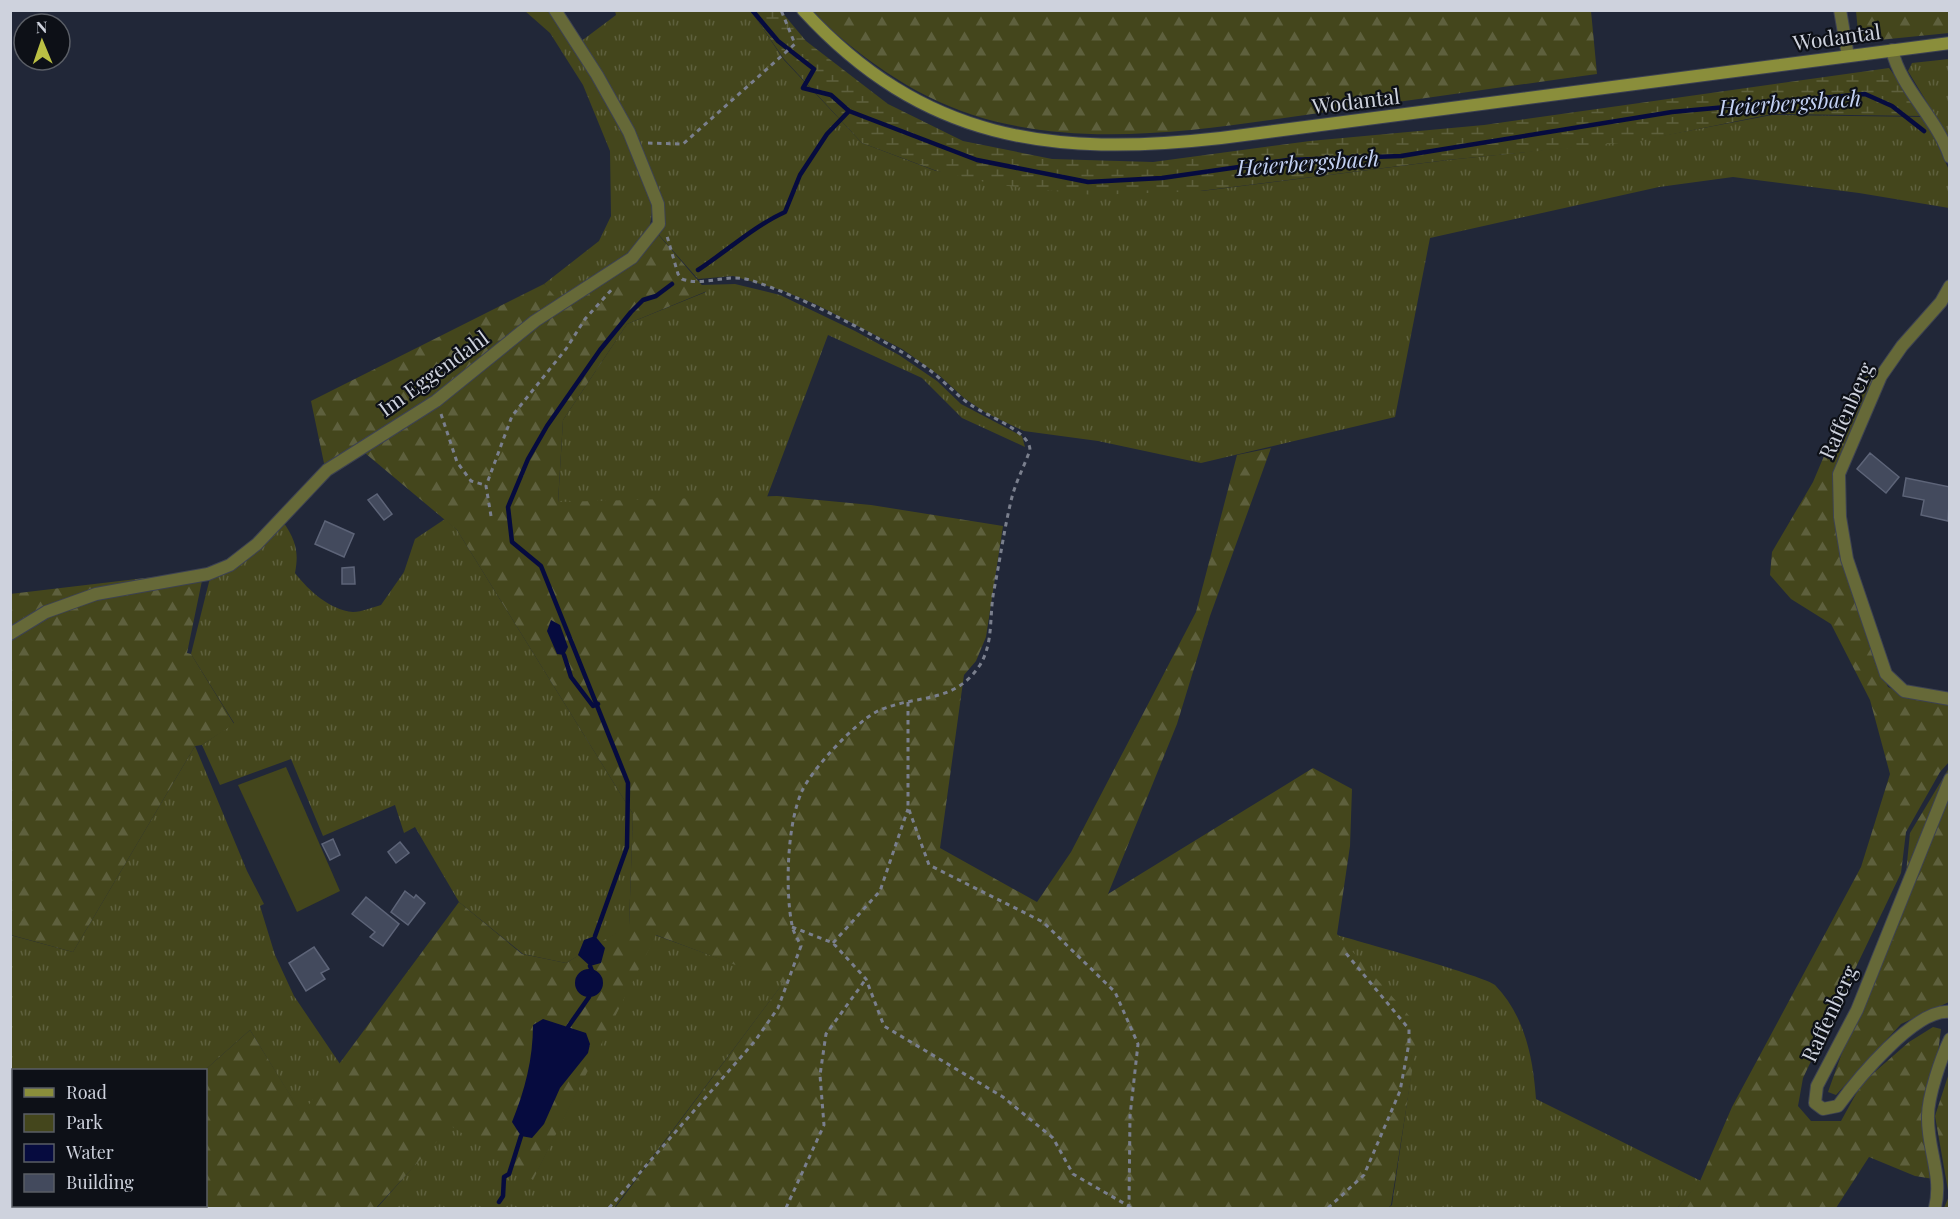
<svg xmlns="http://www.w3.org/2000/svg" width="1960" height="1219" font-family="'Playfair Display',serif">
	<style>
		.grass { fill: url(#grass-tufts) }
		.forest { fill: url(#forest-firs) }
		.wetland { fill: url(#wetland-marsh) }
		.park { fill: #44461c }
		.water { fill: #060b3f }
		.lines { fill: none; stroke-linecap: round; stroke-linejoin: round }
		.stream { stroke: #060b3f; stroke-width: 4.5 }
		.building { fill: #434a5d; stroke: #5d6478; stroke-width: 1.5 }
		.street-casing { stroke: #3d4252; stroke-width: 14 }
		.secondary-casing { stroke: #3d4252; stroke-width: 14 }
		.path { stroke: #7a7f8d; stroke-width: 3; stroke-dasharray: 4.5 4.5; stroke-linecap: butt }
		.street { stroke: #666938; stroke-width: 12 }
		.secondary { stroke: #8a8e3b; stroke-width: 12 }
		.labels { text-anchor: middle; stroke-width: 4.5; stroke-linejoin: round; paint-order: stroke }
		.street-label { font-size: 21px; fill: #ced2dd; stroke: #0d1017 }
		.water-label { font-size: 22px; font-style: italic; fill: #c4d2f4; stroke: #0d1017 }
	</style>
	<defs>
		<pattern id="grass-tufts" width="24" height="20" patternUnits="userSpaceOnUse" patternTransform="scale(1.5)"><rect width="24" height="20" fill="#44461c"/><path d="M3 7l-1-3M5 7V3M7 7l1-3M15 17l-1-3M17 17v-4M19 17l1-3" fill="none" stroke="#5e603d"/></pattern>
		<pattern id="forest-firs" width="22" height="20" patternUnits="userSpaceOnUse" patternTransform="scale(1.5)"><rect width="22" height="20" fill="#44461c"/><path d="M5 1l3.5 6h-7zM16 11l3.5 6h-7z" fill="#5e603d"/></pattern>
		<pattern id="wetland-marsh" width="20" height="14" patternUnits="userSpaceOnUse" patternTransform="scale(1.5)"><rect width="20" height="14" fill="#44461c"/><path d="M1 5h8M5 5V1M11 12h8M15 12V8" fill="none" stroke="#5e603d"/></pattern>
	</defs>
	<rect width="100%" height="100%" fill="#212738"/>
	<path class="grass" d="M525,11H552L627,134L653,205L650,225L641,243L558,302L544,284L599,241L611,216L610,151L583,85L550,33Z
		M615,11H751L784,60L862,143L936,171L1202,191L1448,160L1640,140L1772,115L1925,117L1949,170V208L1859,193L1733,177L1659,187L1430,238L1395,417L1201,463L1098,441L1024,431L986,413L964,398L940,376L902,349L815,304L781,290L733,276L698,279L659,235L663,216L635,133L607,79L580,42L616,15Z
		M1949,59V139L1908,71L1912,63Z
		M735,284L780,295L855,331L899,355L937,381L961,404L1022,436L1025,447L962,418L922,378L828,335L767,497L558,503L563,420L627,324L706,292L701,285Z
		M445,519L457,530L633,814L629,926L566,963L523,954L459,902L415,827L404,833L395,805L323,836L291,759L220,785L202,745L234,723L191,654L210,578L284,523C296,541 299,552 295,573C309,591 330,610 353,612C362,612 373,607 381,605L404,572L415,539Z
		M195,746L247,871L264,904L260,906L275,955L294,996L340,1064L302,1115L250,1030L205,1070H14V1206H52L49,1208H11L10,935L73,952Z
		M655,935L784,982L614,1208H377L451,1124L533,1179Z
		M1337,935C1358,941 1487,977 1495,985C1525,1016 1533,1058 1536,1099L1701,1181L1677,1208H1388L1392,1205L1418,1027Z"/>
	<path class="forest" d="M811,11H1591L1597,74C1509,86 1421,99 1333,111C1216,127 1088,152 973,115C911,95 857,55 811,11Z
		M1856,11H1949V33L1859,42Z
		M650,225L707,291L627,324L563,420L558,502L777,496L871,505L1003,526L986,637L976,661L964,675L940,848L1037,902L1071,852L1196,612L1237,455L1271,448L1210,616L1177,724L1108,894L1313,768L1352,789L1350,846L1337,934L1419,1027L1391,1205L1388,1208H615L783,983L656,935L533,1180L451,1126L376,1208H49L52,1206H206L205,1070L250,1030L302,1114L459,902L522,954L566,963L629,925L633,814L457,530L359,448L325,468L311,401L544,284L559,301L641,243Z
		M1879,371L1858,413L1836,474L1844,560L1868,642L1888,687L1912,698L1949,705V762L1940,772L1906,832L1901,873L1803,1078L1798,1106L1811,1121H1841L1862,1083L1909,1042L1933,1027L1941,1029L1930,1117L1940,1180L1915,1176L1869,1157L1836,1208H1677L1700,1181L1732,1107L1861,867L1890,774L1870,700L1831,624L1791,599L1770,575L1772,552L1813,482L1846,404L1863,378Z
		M204,571L187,653L191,654L234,724L202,745L195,746L73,952L11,935L10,594Z
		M1949,768V1002L1901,1024L1836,1095L1828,1092L1906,873L1910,833Z
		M1949,1073L1950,1208H1944L1949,1196L1935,1116Z"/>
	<path class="wetland" d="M751,11H781L806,41L888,104L963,141L1052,159L1153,162L1310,141L1484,125L1889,68L1924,116L1772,114L1639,141L1447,160L1200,191L1093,195L998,185L937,171L862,143L784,59Z"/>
	<path class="park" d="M286,767L340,891L297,912L238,785Z"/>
	<path class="water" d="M551,620L560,625L568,647L564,655L557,654L547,631Z
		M595,936L605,948L601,963L590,966L578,955L584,940Z
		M575 983a14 14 0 1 1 28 0a14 14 0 1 1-28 0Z
		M543,1019L586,1033L590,1044L588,1053L560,1088L544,1124L532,1138L521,1136L512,1122C525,1090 533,1059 533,1025Z"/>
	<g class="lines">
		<path class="stream" d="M752,10L778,41L814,69L803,88L831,95L849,111L977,160L1088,182L1162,178L1288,160L1401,156L1672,112L1865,94L1892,106L1924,131
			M698,270C727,251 754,226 785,212L800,175L827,134L849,111
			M564,655L571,677L593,706L598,704
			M595,936L627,847L628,783L541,566L512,542L508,507L528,459L547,426L600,350L631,312L643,300L656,296L672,284
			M590,966L592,971
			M568,1027L589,997
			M499,1202L503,1196L504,1177L509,1174L521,1136"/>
	</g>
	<path class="building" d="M1870,453L1899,477L1886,493L1857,469Z
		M1906,478L1950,487L1948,521L1921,515L1924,500L1903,496Z
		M377,494L392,514L384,520L368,500Z
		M325,521L354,534L344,557L315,544Z
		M354,567L355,584H342V568Z
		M333,839L340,855L330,860L322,844Z
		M400,842L409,853L396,863L388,852Z
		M405,891L414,898L416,895L425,903L408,925L391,912Z
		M366,897L399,924L383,946L370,937L375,932L352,914Z
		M314,947L329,969L321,973L325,979L306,991L289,963Z"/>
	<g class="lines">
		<g class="street-casing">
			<path id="street" d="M1840,10L1848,56
				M1892,50C1901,89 1937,118 1950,157
				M1950,286L1941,302L1902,346L1881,376L1839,474L1840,517L1847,559L1886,674L1904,691L1950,699
				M10,634L46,612L96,594L208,574L230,565L257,544L327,470L436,401L535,321L632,258L659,224L658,204L629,132L597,75L555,10
				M1950,779L1857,1010L1817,1086L1815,1103L1823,1109L1838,1106C1856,1081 1915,1008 1950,1012
				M1935,1208C1943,1175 1927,1149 1928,1116C1928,1096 1941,1058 1950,1039"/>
		</g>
		<g class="secondary-casing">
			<path id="secondary" d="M803,10C923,141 1052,157 1221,138L1950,43"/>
		</g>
		<path class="path" d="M648,143L683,144L795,44L781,10
			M441,414L457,462L471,481L485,485
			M491,516L486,486L512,416L566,349L585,319L614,287
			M908,702V807L929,865L1043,922L1115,992L1138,1044L1130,1116L1129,1206
			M792,927L833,943L866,979L884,1026L1003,1097L1053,1138L1073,1174L1132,1208
			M833,943L880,891L908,809
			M609,1208L755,1041L778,1008L801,946C798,939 793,932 792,925C785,890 787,824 802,791C812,769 855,723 876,712C915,693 953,706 980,665C994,642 989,615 994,590C1000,560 1004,530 1011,501C1015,483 1024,467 1030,450C1030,431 985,415 971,405C953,393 940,376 921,364C876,335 801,296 750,280C727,273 703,287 682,279L678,274L667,236
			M786,1208L824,1125L820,1075L826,1034L866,979
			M1328,1208L1364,1175L1400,1091L1409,1043V1029L1344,951"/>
		<use href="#street" class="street"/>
		<use href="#secondary" class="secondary"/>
	</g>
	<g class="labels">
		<g class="street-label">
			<text transform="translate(1837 38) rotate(-8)" y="7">Wodantal</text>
			<text transform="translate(1356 102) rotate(-7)" y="7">Wodantal</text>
			<text transform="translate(434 374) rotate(-36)" y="7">Im Eggendahl</text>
			<text transform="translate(1847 411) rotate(-66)" y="7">Raffenberg</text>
			<text transform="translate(1830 1014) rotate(-65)" y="7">Raffenberg</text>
		</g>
		<g class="water-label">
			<text transform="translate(1790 103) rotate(-4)" y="8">Heierbergsbach</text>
			<text transform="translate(1308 163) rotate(-4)" y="8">Heierbergsbach</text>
		</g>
	</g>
	<rect width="1960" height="1219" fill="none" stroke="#ced2dd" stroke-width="24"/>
	<rect x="12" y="1069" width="195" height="138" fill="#0d1017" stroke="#5a5e66" stroke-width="1.5"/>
	<rect x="24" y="1088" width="30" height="9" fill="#8a8e3b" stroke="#5a5e66" stroke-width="1.5"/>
	<text x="66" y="1099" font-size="18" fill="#ced2dd">Road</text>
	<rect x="24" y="1114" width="30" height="18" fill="#44461c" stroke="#5a5e66" stroke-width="1.5"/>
	<text x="66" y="1129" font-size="18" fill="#ced2dd">Park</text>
	<rect x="24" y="1144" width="30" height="18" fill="#060b3f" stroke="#5a5e66" stroke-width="1.5"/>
	<text x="66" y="1159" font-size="18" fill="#ced2dd">Water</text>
	<rect x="24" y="1174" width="30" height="18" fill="#434a5d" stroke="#5a5e66" stroke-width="1.5"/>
	<text x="66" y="1189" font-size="18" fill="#ced2dd">Building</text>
	<g transform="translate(42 42) rotate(358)"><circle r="28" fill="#0d1017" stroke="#5a5e66" stroke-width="1.5"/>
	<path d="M0-4.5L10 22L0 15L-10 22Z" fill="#bbc044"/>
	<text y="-9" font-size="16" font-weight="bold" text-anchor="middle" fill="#ced2dd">N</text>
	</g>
</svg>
